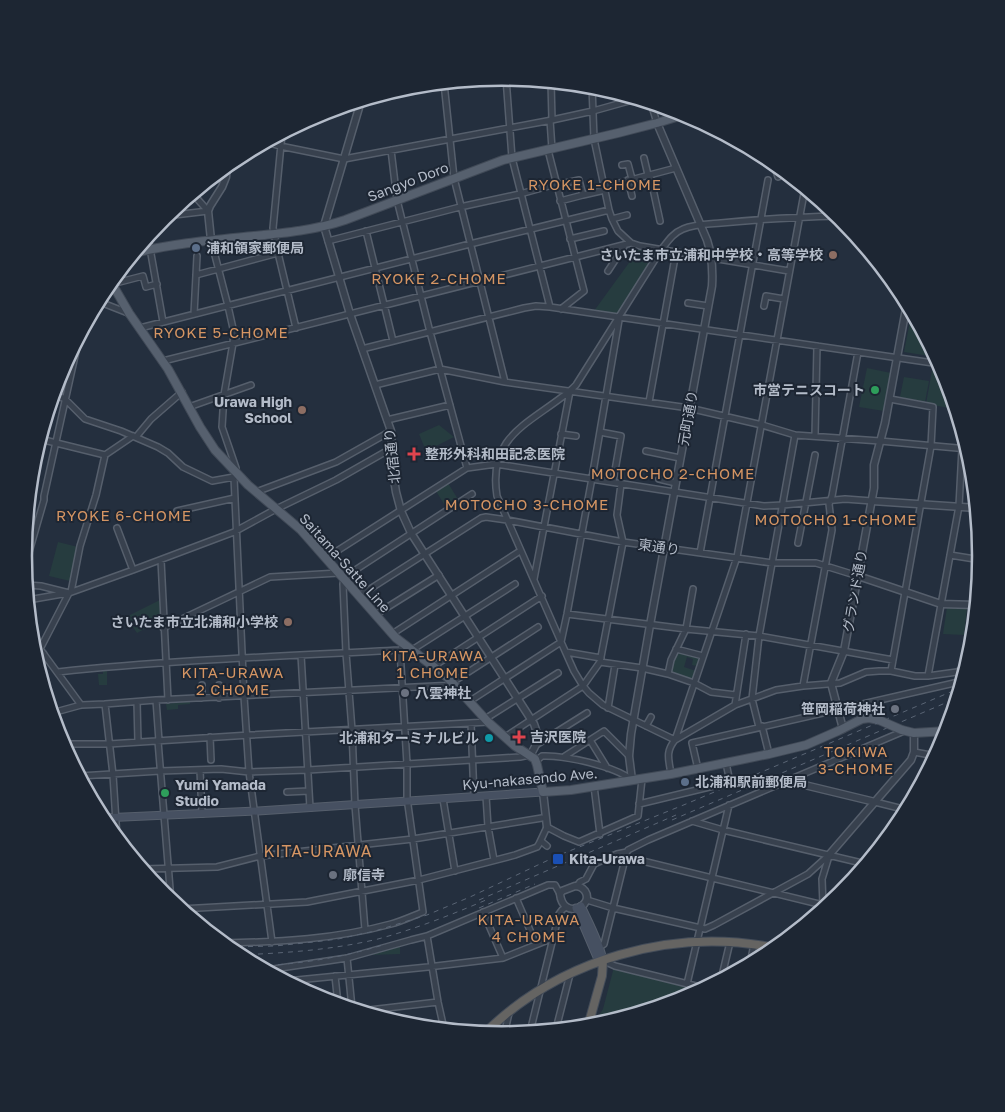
<svg xmlns="http://www.w3.org/2000/svg" width="1005" height="1112" font-family="'Golos Text','Noto Sans JP',sans-serif">
	<style>
		.green { fill: #263c3f }
		.lines { fill: none; stroke-linecap: round; stroke-linejoin: round }
		.minor-casing { stroke: #565f6c; stroke-width: 8 }
		.tertiary-casing { stroke: #565f6c; stroke-width: 9 }
		.secondary-casing { stroke: #565f6c; stroke-width: 9 }
		.primary-casing { stroke: #414a57; stroke-width: 10 }
		.trunk-casing { stroke: #434c59; stroke-width: 10 }
		.minor { stroke: #38414e; stroke-width: 5 }
		.tertiary { stroke: #38414e; stroke-width: 6 }
		.secondary { stroke: #465061; stroke-width: 7 }
		.primary { stroke: #56606e; stroke-width: 8 }
		.trunk { stroke: #656462; stroke-width: 8 }
		.rail { stroke: #5a6575; stroke-width: 1; stroke-dasharray: 5 5; stroke-linecap: butt }
		.primary-bridge-casing { stroke: #414a57; stroke-width: 10; stroke-linecap: butt }
		.primary-bridge { stroke: #56606e; stroke-width: 8 }
		.service-dot { fill: #5c6f8a; stroke: #1d2633; stroke-width: 2 }
		.education-dot { fill: #8d6e63; stroke: #1d2633; stroke-width: 2 }
		.leisure-dot { fill: #2e9e5b; stroke: #1d2633; stroke-width: 2 }
		.health-dot { fill: #e0444e; stroke: #1d2633; stroke-width: 2 }
		.worship-dot { fill: #6b7280; stroke: #1d2633; stroke-width: 2 }
		.culture-dot { fill: #0f9aa8; stroke: #1d2633; stroke-width: 2 }
		.transit-dot { fill: #1a4fb4; stroke: #1d2633; stroke-width: 2 }
		.labels { text-anchor: middle; stroke-width: 4; stroke-linejoin: round; paint-order: stroke }
		.street-label { font-size: 14px; fill: #b4bcc9; stroke: #1d2633 }
		.poi-label { font-size: 14px; font-weight: bold; fill: #b4bcc9; stroke: #1d2633; text-anchor: start }
		.neighbourhood-label { font-size: 15px; letter-spacing: 1px; fill: #d59563; stroke: #1d2633 }
		.quarter-label { font-size: 16px; letter-spacing: 1px; fill: #d59563; stroke: #1d2633 }
		.rim { fill: none; stroke: #b4bcc9; stroke-width: 2.5 }
	</style>
	<rect width="100%" height="100%" fill="#242f3e"/>
	<path class="green" d="M639,249L656,252L618,315L594,311Z
		M912,311L936,357L904,352Z
		M867,368L891,373L884,411L859,407Z
		M932,370L944,372L952,397L950,408L926,404Z
		M904,377L929,381L925,402L900,397Z
		M439,425L454,437L426,451L419,434Z
		M448,483L459,501L447,509L436,491Z
		M58,542L78,547L70,581L49,576Z
		M160,600L161,620L137,633L126,617Z
		M947,607L967,608L964,635L943,634Z
		M677,651L700,657L697,666L692,665L693,659L687,657L684,667L696,671L693,680L669,672L673,660Z
		M107,669V685H99L98,674H103V670Z
		M190,701V704L178,705V709L167,710L166,704Z
		M400,945V954L371,955Z
		M614,967L702,989L685,998L595,1026L598,1017L603,1009Z"/>
	<g class="lines">
		<g class="minor-casing">
			<path id="minor" d="M506,78L512,158L550,307
				M551,82L552,120
				M444,83L454,178L505,382
				M592,86L594,139L609,210L612,219L618,231L631,243L640,246L789,271
				M651,103L657,123
				M550,120L552,149
				M282,134L273,228L278,253L296,328
				M266,142L280,146L344,159L552,120L593,111L636,99
				M391,150L397,200L430,332L467,468
				M548,150L584,291L561,309
				M644,158L648,175
				M773,162L778,177
				M622,165L628,164L632,179
				M650,175L660,221
				M628,180L632,196
				M556,185L579,180L583,195L560,201
				M604,187L676,168
				M193,194L208,211
				M583,195L605,190
				M166,216L208,211
				M839,216C800,217 760,219 721,223C709,224 694,224 683,229C673,233 668,241 661,250L576,385C572,389 567,394 562,397C524,426 488,439 497,496L561,642L574,671L583,686L589,693L603,705L675,740L735,705L776,690L803,686L840,683L866,672L879,671H891L915,676H928L957,672L966,668
				M612,219L627,215
				M366,231L393,341
				M148,237L163,322
				M570,239L604,231
				M211,240L228,306L234,333L233,343L224,395L222,427L236,468L234,470
				M328,241L460,207L520,194L556,184
				M608,271L625,245
				M196,275L278,253
				M112,284L143,276L146,287L157,284
				M99,300L105,304L128,313
				M688,303L708,306
				M764,306L766,296L784,299
				M194,314L197,256
				M140,328L470,244L609,210
				M362,349L524,308L536,306L550,307L940,364
				M163,361L631,243
				M375,385L440,369L505,382L689,408L762,425L795,435L880,441L968,449
				M54,394L65,399L85,419L121,431L158,447L168,453L183,467L212,481L234,477
				M890,399L933,407L931,446L891,671
				M649,402L676,252
				M189,407L251,385
				M387,420L450,405
				M600,432L621,436L613,482
				M561,434L576,436
				M815,436L817,346
				M136,437L151,419L182,392
				M40,439L105,455
				M646,451L680,458
				M236,473L234,477L244,696L249,772L272,942
				M659,479L676,483
				M256,492L336,462L391,431
				M177,511L235,498
				M117,528L133,570
				M798,543L815,455
				M700,553L768,180
				M950,555L981,560
				M326,558L467,468L496,464L764,506L783,505L845,499L872,501
				M161,560L168,700
				M25,566L44,500V496L79,338
				M343,578L472,494
				M344,579L343,584L346,653L352,730L355,805L365,930
				M534,579L570,391
				M27,585L41,586L69,593
				M71,592L80,546L96,495L105,455L133,436
				M359,596L481,518L486,517L507,520L623,542L772,563H816L858,576
				M28,600L68,593
				M567,614L686,629L759,636L893,660
				M375,615L439,575
				M163,628L270,577L339,573
				M31,629L35,642L81,705
				M392,634L520,551
				M40,649L69,593L133,570L234,532L276,509L336,480L392,448
				M676,649L703,656
				M412,650L515,584
				M566,652L601,658
				M301,655L310,808
				M36,658L44,654
				M600,662L642,668L668,674L694,683L711,692L736,695
				M434,666L542,596
				M58,672C171,660 286,656 400,650L401,649
				M668,674L671,660L686,629L693,589
				M928,676L959,506L962,449L960,424
				M453,682L538,627
				M202,685V698
				M219,685V698
				M803,686L832,530L829,504L832,496L858,352
				M45,691L55,712L58,734
				M156,700L159,741
				M470,701L561,642L567,614L592,478L619,320
				M137,702L138,742
				M105,704L113,775L117,838
				M735,705L746,634
				M608,708L615,665
				M52,713L81,705L105,704L156,700L455,685
				M485,719L558,673
				M471,723L474,797
				M646,726L651,717
				M762,726L769,754
				M759,727L752,699L759,636L795,435
				M210,737L211,760
				M505,737L583,686L600,662L623,542L617,515L621,484
				M590,740L606,766L607,768
				M158,741L171,901
				M63,744H109L250,735L488,722
				M536,745L587,713
				M914,752L936,756
				M565,756L604,731L629,756
				M536,761L542,756C565,755 614,766 632,780
				M698,769L692,743L963,681
				M200,770L202,814
				M671,774C669,760 665,752 675,740L737,557L805,188
				M80,776L160,771L221,769L249,772L308,770L472,760L520,757L529,755
				M594,786L600,834
				M287,792L309,791
				M486,796L488,827L494,860
				M443,799L455,871
				M875,802L907,810
				M639,804L730,782L726,763
				M692,821L723,830L866,864
				M541,841L547,846
				M626,857L827,906
				M143,869L217,867L260,856L413,839L542,818
				M577,886L580,882L586,879L594,864L617,854L627,852L628,850L648,840L904,731
				M516,898L536,944
				M587,900L613,908L705,929L714,925L808,874L829,855
				M181,909L307,902L419,880L515,855L537,847L539,844L547,827L564,836L579,842L638,816L642,779
				M821,911L823,905L822,879L829,856
				M483,912L503,958
				M223,943C280,942 336,939 391,924C402,921 412,916 423,912L407,798V764L400,650
				M599,947L604,944L626,855
				M347,958L352,1008
				M604,961L615,966L704,988
				M750,964L754,944
				M267,970L347,958L411,940L427,936
				M335,976L338,1004
				M721,980L730,942
				M287,981L428,967L503,958L553,938
				M687,984L729,805
				M361,1011L438,1002
				M557,1025L570,1028
				M444,1029L438,1002L427,936L548,885H555L560,894
				M556,1029L570,974
				M530,1032L559,914L562,910L566,907
				M504,1035L509,1013"/>
		</g>
		<g class="tertiary-casing">
			<path id="tertiary" d="M361,101L324,226L350,314L391,431L393,473L396,492L401,511L411,533L534,724C539,737 538,744 530,755
				M211,240L208,211L210,206L222,187L226,177L227,165
				M872,501L977,508
				M858,576L941,604L976,605
				M843,729L831,683L844,651L874,488V465L885,423L907,303
				M632,780L629,756L631,734L650,625L712,286C713,269 712,255 707,240L657,123
				M788,781L875,802
				M543,792L547,827
				M829,855L911,760L914,752V733
				M575,886C579,886 582,887 585,891C595,906 563,921 560,894L562,891Z"/>
		</g>
		<g class="secondary-casing">
			<path id="secondary" d="M102,818L258,811L543,792
				M581,906C588,921 601,945 603,961
				M576,908L597,957L603,961"/>
		</g>
		<g class="primary-casing">
			<path id="primary" d="M135,253C174,243 214,240 254,236C285,233 316,230 345,220L503,160L618,133L657,123L686,114
				M111,282L129,313L168,369L200,427L215,450L248,485L301,530L396,638L447,677L488,722L515,746L535,759L537,765L543,792L571,790L671,774L769,754L806,745L838,731L862,719L869,718L879,720
				M902,730L914,733L947,731"/>
		</g>
		<g class="trunk-casing">
			<path id="trunk" d="M588,1026L602,976L603,961
				M485,1033C560,959 672,927 776,948"/>
		</g>
		<use href="#minor" class="minor"/>
		<use href="#tertiary" class="tertiary"/>
		<use href="#secondary" class="secondary"/>
		<use href="#primary" class="primary"/>
		<use href="#trunk" class="trunk"/>
		<path class="rail" d="M672,820L957,698
			M479,900L676,815
			M479,908L535,884
			M228,947L275,946L314,942L338,939L375,931L427,915L470,897L557,856L686,804L960,688
			M238,955C285,953 332,950 378,939C415,929 451,915 486,900
			M258,966C301,964 345,957 386,944"/>
		<g class="primary-bridge-casing">
			<path id="primary-bridge" d="M879,720L902,730"/>
		</g>
		<use href="#primary-bridge" class="primary-bridge"/>
	</g>
	<g class="service-dot">
		<circle cx="196" cy="248" r="5"/>
		<circle cx="685" cy="782" r="5"/>
	</g>
	<g class="education-dot">
		<circle cx="833" cy="255" r="5"/>
		<circle cx="302" cy="410" r="5"/>
		<circle cx="288" cy="622" r="5"/>
	</g>
	<g class="leisure-dot">
		<circle cx="875" cy="390" r="5"/>
		<circle cx="165" cy="793" r="5"/>
	</g>
	<g class="health-dot">
		<path d="M411.5 446.5h5v5h5v5h-5v5h-5v-5h-5v-5h5z"/>
		<path d="M516.5 729.5h5v5h5v5h-5v5h-5v-5h-5v-5h5z"/>
	</g>
	<g class="worship-dot">
		<circle cx="405" cy="693" r="5"/>
		<circle cx="895" cy="709" r="5"/>
		<circle cx="333" cy="875" r="5"/>
	</g>
	<circle class="culture-dot" cx="489" cy="738" r="5"/>
	<rect class="transit-dot" x="552" y="853" width="12" height="12" rx="2.5"/>
	<g class="labels">
		<g class="street-label">
			<text transform="translate(408 182) rotate(-21)" y="5">Sangyo Doro</text>
			<text transform="translate(688 418) rotate(-80)" y="5">元町通り</text>
			<text transform="translate(392 456) rotate(-96)" y="5">北宿通り</text>
			<text transform="translate(659 547) rotate(8)" y="5">東通り</text>
			<text transform="translate(345 563) rotate(48)" y="5">Saitama-Satte Line</text>
			<text transform="translate(855 591) rotate(-80)" y="5">グランド通り</text>
			<text transform="translate(530 779) rotate(-5)" y="5">Kyu-nakasendo Ave.</text>
		</g>
		<g class="poi-label">
			<text x="206" y="253">浦和領家郵便局</text>
			<text x="823" y="260" text-anchor="end">さいたま市立浦和中学校・高等学校</text>
			<text x="865" y="395" text-anchor="end">市営テニスコート</text>
			<text x="292" y="407" text-anchor="end">Urawa High<tspan x="292" dy="16">School</tspan></text>
			<text x="425" y="459">整形外科和田記念医院</text>
			<text x="278" y="627" text-anchor="end">さいたま市立北浦和小学校</text>
			<text x="415" y="698">八雲神社</text>
			<text x="885" y="714" text-anchor="end">笹岡稲荷神社</text>
			<text x="530" y="742">吉沢医院</text>
			<text x="479" y="743" text-anchor="end">北浦和ターミナルビル</text>
			<text x="695" y="787">北浦和駅前郵便局</text>
			<text x="175" y="790">Yumi Yamada<tspan x="175" dy="16">Studio</tspan></text>
			<text x="569" y="864">Kita-Urawa</text>
			<text x="343" y="880">廓信寺</text>
		</g>
		<g class="neighbourhood-label">
			<text x="595" y="190">RYOKE 1-CHOME</text>
			<text x="439" y="284">RYOKE 2-CHOME</text>
			<text x="221" y="338">RYOKE 5-CHOME</text>
			<text x="673" y="479">MOTOCHO 2-CHOME</text>
			<text x="527" y="510">MOTOCHO 3-CHOME</text>
			<text x="124" y="521">RYOKE 6-CHOME</text>
			<text x="836" y="525">MOTOCHO 1-CHOME</text>
			<text x="433" y="661">KITA-URAWA<tspan x="433" dy="17">1 CHOME</tspan></text>
			<text x="233" y="678">KITA-URAWA<tspan x="233" dy="17">2 CHOME</tspan></text>
			<text x="856" y="757">TOKIWA<tspan x="856" dy="17">3-CHOME</tspan></text>
			<text x="529" y="925">KITA-URAWA<tspan x="529" dy="17">4 CHOME</tspan></text>
		</g>
		<g class="quarter-label">
			<text x="318" y="857">KITA-URAWA</text>
		</g>
	</g>
	<path d="M0 0H1005V1112H0ZM32 556a470 470 0 1 1 940 0a470 470 0 1 1-940 0Z" fill="#1d2633" fill-rule="evenodd"/>
	<path class="rim" d="M32 556a470 470 0 1 1 940 0a470 470 0 1 1-940 0Z"/>
</svg>
